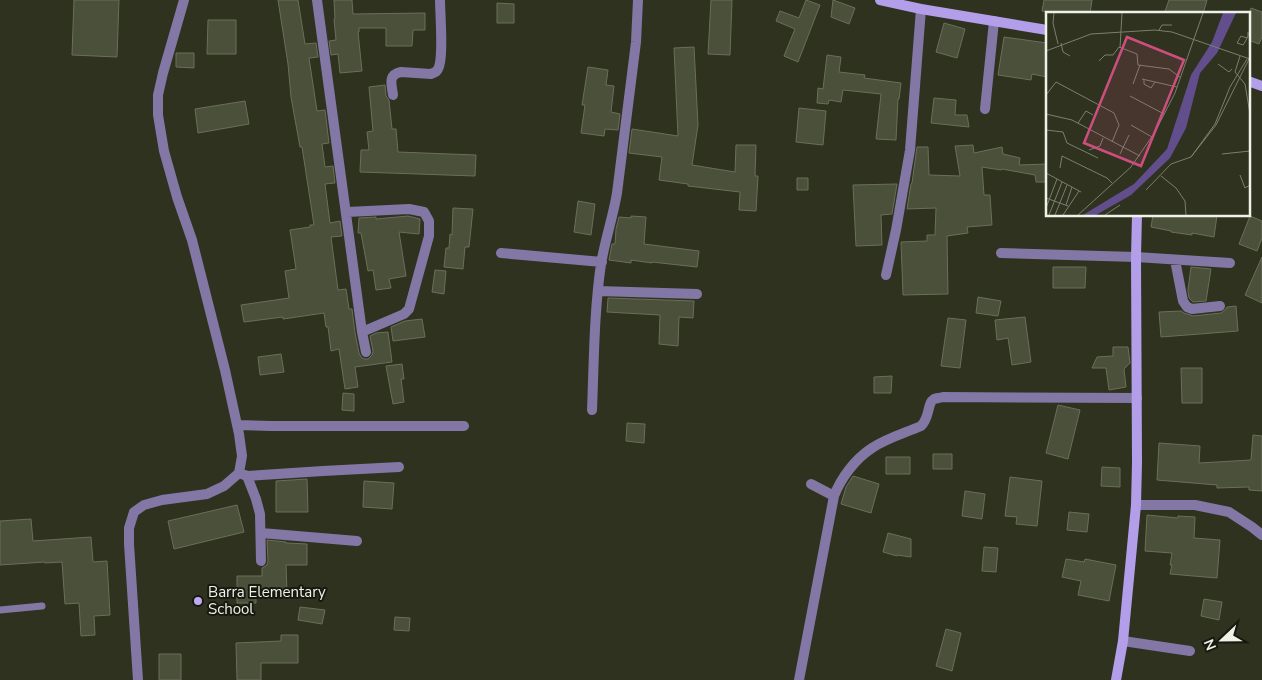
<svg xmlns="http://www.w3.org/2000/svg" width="1262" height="680" font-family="'Nunito Sans',sans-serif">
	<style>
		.building { fill: #4b503b; stroke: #6a6f5a }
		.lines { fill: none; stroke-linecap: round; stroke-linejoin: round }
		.lane { stroke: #8377a5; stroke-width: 7 }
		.street { stroke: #8377a5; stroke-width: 10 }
		.secondary { stroke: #b39ee9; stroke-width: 10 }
		.poi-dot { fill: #bea9f4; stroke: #171910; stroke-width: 2 }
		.labels { text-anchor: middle; stroke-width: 4; stroke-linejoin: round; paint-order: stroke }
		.poi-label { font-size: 15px; fill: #eff2e6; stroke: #171910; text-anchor: start }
		.inset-road { fill: none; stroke: #7b7f6f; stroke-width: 1 }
		.view { fill: #cd4e7e; fill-opacity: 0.15; stroke: #cd4e7e; stroke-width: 2.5 }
		.inset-edge { fill: none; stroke: #eff2e6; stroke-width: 2.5 }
	</style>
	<rect width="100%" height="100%" fill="#2e321f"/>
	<path class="building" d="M74,0H119L117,57L72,55Z
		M278,0H298L305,44L316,43L318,57L309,58L317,111L325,110L329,143L322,144L325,167L333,166L335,183L325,184L330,223L340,221L342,236L331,237L333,252L338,290L346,289L349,309H352L355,333L359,353L361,357L364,359H368L372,355L373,351L370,336L376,333L388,332L392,362L355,367L358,387L345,389L339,349L331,351L328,327H326L324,313L283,319V317L244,322L241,305L289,298L285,271L296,269L290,230L310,227V225H314L302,147H300L291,97L288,64Z
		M334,0H352L353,14L425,13V30H413L412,46H386V28H359V32H358L362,71L340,73L338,54L331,55L329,41L336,40L334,19H335Z
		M711,0H732L730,55L708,54Z
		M806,0L820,5L798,62L784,56L795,29L776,21L780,11L799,18Z
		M833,0L855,8L849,24L831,17Z
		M1044,0H1092L1090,14H1055L1042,11Z
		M1169,0H1207L1203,14H1164Z
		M497,3L514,4V23H497Z
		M1251,8L1262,12V37L1259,44L1248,40V16Z
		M208,20H236V54H207Z
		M944,23L965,29L957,58L936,52Z
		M1004,37L1047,43V77L1032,74L1031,80L998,75Z
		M694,47L698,125L692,165L735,172L736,145H756L755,176H758L756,211L739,210L740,192L688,186V184L659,180L662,157L629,153L632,129L678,136L674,48Z
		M176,53H194V68L176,67Z
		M827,55L841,57L839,72L865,75L864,78L901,83L899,99H898L896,140L876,139L881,94L843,90L841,102L829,100L828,104L817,103L818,88L823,89Z
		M588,67L608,70L606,85L614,86L611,112L620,114L618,130L605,129L604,136L581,133L585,105H582Z
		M385,85L386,96L389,100L392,129H396L398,152L476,155L475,176L360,172L361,150H369L367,132L373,131L369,87Z
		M934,98L956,100L955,115H967L969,127L931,123Z
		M245,101L249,124L198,133L195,109Z
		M799,108L826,111L823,145L796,142Z
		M973,145L974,153L1002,147L1003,154L1020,158L1019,165L1047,164V182H1036L1035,175L1002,169L1001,170L982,167L984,195H990L992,225L967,227L968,233L947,236L948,294L903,295L901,242L927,241V235H935L936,208L907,209L911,184L912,183L917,147H928L929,175L960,176L955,146Z
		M797,178H808V190H797Z
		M897,184L892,214L881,215L882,245L856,246L853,185Z
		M578,201L595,204L591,235L574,232Z
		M453,208L473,209L469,247H465L463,269L444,267L446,248H449L450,234L452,235Z
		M1153,215H1217L1214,237L1192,233V235L1171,232V231L1151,227Z
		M408,216L420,219L419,234L399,232L406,276L389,279L391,288L376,290L373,270L368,271L361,233H358L359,218L376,217V219Z
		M631,216L646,217L644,244L699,251L697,267L652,262V263L631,260V263L609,260L612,244H615L616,229L619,217L631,218Z
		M1250,216L1262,221V238L1257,251L1239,244Z
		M1262,257V303L1245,295Z
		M1053,267H1086L1085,288H1053Z
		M1191,267L1211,269L1206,301L1193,302L1189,298L1188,290Z
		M435,270L446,271L444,294L432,292Z
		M978,297L1001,301L998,316L976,313Z
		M608,298L694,301L693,318L679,317L678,346L659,344L660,315L607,312Z
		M1236,306L1238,331L1161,337L1159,312L1181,311L1184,313L1193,316L1221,313L1224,311L1227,307Z
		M1025,317L1031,362L1012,365L1008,338L997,340L995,320Z
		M948,318L966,320L960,368L941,366Z
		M422,319L425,337L393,341L391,327L405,321Z
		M1113,347H1128L1130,363L1124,369L1126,387L1109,390L1106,368H1092L1097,357L1113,356Z
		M281,354L284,372L260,375L258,357Z
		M402,364L404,379H401L404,402L393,404L386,366Z
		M1181,368H1202V403H1182Z
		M892,376L891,393H874V377Z
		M343,393L354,394V411L342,410Z
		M1058,405L1080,410L1068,459L1046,453Z
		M627,423L645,424L644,443L626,441Z
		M1253,435L1262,436V491L1249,490V487L1217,488V485L1157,480L1159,443L1200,446L1199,463L1251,460Z
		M933,454H952V469H933Z
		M886,457H910V474H886Z
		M1102,467L1120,468V487L1101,486Z
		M853,476L879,484L871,513L841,504L846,487Z
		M1010,477L1042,481L1037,526L1016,524L1017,517L1005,516Z
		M307,479L308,512H276V481Z
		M364,481L394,483L392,509L363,507Z
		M965,491L985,494L982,519L962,516Z
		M237,505L244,532L174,549L168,521Z
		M1069,512L1089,514L1087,532L1067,530Z
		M1147,515L1178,518V516L1195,517L1194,538L1220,540L1217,578L1170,574L1172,565H1170L1172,553L1145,551Z
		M31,519L33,541L91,537L93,562L107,561L110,615L94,616L95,635L81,636L79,603L65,604L62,562L45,563V562L0,565V521Z
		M888,533L911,539V557L897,555V556L883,552Z
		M267,540L286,542V543L307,544V565H286L287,592H256V603H237V576H262V568L267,565L268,561Z
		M984,547L998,548L996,572L982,571Z
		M1066,559L1084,562L1085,559L1116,565L1109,601L1078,595L1081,581L1062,577Z
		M1204,599L1222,602L1219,620L1201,616Z
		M300,607L325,610L322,624L298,620Z
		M395,617L410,618L409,631L394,630Z
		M946,629L961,633L952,671L936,666Z
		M281,635H298V663H261V680H237L236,643L281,641Z
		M159,654H181V680H159Z"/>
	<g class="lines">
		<path class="lane" d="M0,610L42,606"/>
		<path class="street" d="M317,0L362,332L366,352
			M393,95C392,85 387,75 401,72L431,74C435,72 436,73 438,69C444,59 440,14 440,0
			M985,109L994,21
			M347,212L409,209L424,212L429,221V236L409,309L404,314L362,332
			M501,253L602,262
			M1001,253L1136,257L1230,263
			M1175,260L1183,301L1187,307L1192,309L1220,306
			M886,275L896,230L910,150L921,9
			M598,291L697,294
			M592,410C594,361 594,312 601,264C605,240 613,217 617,193L636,42L638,0
			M237,425L271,426H464
			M242,474L247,476L256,499L260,514L261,561
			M247,476L323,471L399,467
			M811,484L834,496
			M1136,505H1195L1229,512L1252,527L1262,535
			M261,533L357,541
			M1123,641L1190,651
			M138,680L129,544V528L134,512L144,505L162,500L207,494L224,486L239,473L242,456L239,434L225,370L192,240L177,197L164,151L158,115V95L163,73L184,0
			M799,680L834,496C841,478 855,459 872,448C887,438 905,433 921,426C930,418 927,403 934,399C937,398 940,398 943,397L1137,398"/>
		<path class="secondary" d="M880,0L921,9L1047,30
			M1248,81L1262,86
			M1116,680L1123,641L1136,505L1137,463L1136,257L1137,215"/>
	</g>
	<circle class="poi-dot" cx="198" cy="601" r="5"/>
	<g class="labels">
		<g class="poi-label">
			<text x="208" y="597">Barra Elementary<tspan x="208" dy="17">School</tspan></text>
		</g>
	</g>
	<g transform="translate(1046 12)">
		<rect width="204" height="204" fill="#2e321f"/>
		<path d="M177,1H190L171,41L154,61L140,116L124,146L85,183L50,203H37L88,172L121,137L145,63L166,30Z" fill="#624e8c"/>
		<path class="inset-road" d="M8,1L7,11L12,32M113,18L116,13H126M201,26L195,24L191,31L197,33L199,30L202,24V20M15,31L17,40L24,44M74,36L76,1M0,39L45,22L109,18L126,20L204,47M194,44L189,60L199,72L204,102M53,49L59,43H67L73,35L91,42L92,53L123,57L135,66M172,52L183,60L186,57M96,67L131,75M98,67V72L105,76L109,70M87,72L94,53M0,83L10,70L68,101L73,113L66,130M84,84L118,102M0,102L26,108L94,144M32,111L40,99L47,103M85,113L106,125M0,118L17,120L21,131L52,146M43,138L54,134L57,126M74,142L83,123M176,142L204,139M145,145L170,113L203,47M145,145L169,112L184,75L201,47M14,156L16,144L61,166L66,171M0,161L35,180M194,163L199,176L204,173M115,164L130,176L139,189L140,203M100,178L125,152L145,145M0,186L22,194M20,193L26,175M0,196L11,167M3,203L16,170M9,203L21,173M17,203L33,179M32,203L85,155L109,120L129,81L157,1M59,203L74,193"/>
		<path class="view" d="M81,25L138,48L95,154L38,131Z"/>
		<rect width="204" height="204" class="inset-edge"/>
	</g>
	<g transform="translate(1222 640) rotate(248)" stroke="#171910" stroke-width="4" paint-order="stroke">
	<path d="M0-4L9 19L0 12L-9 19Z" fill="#eff2e6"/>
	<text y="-8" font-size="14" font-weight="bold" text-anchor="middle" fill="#eff2e6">N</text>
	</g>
</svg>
